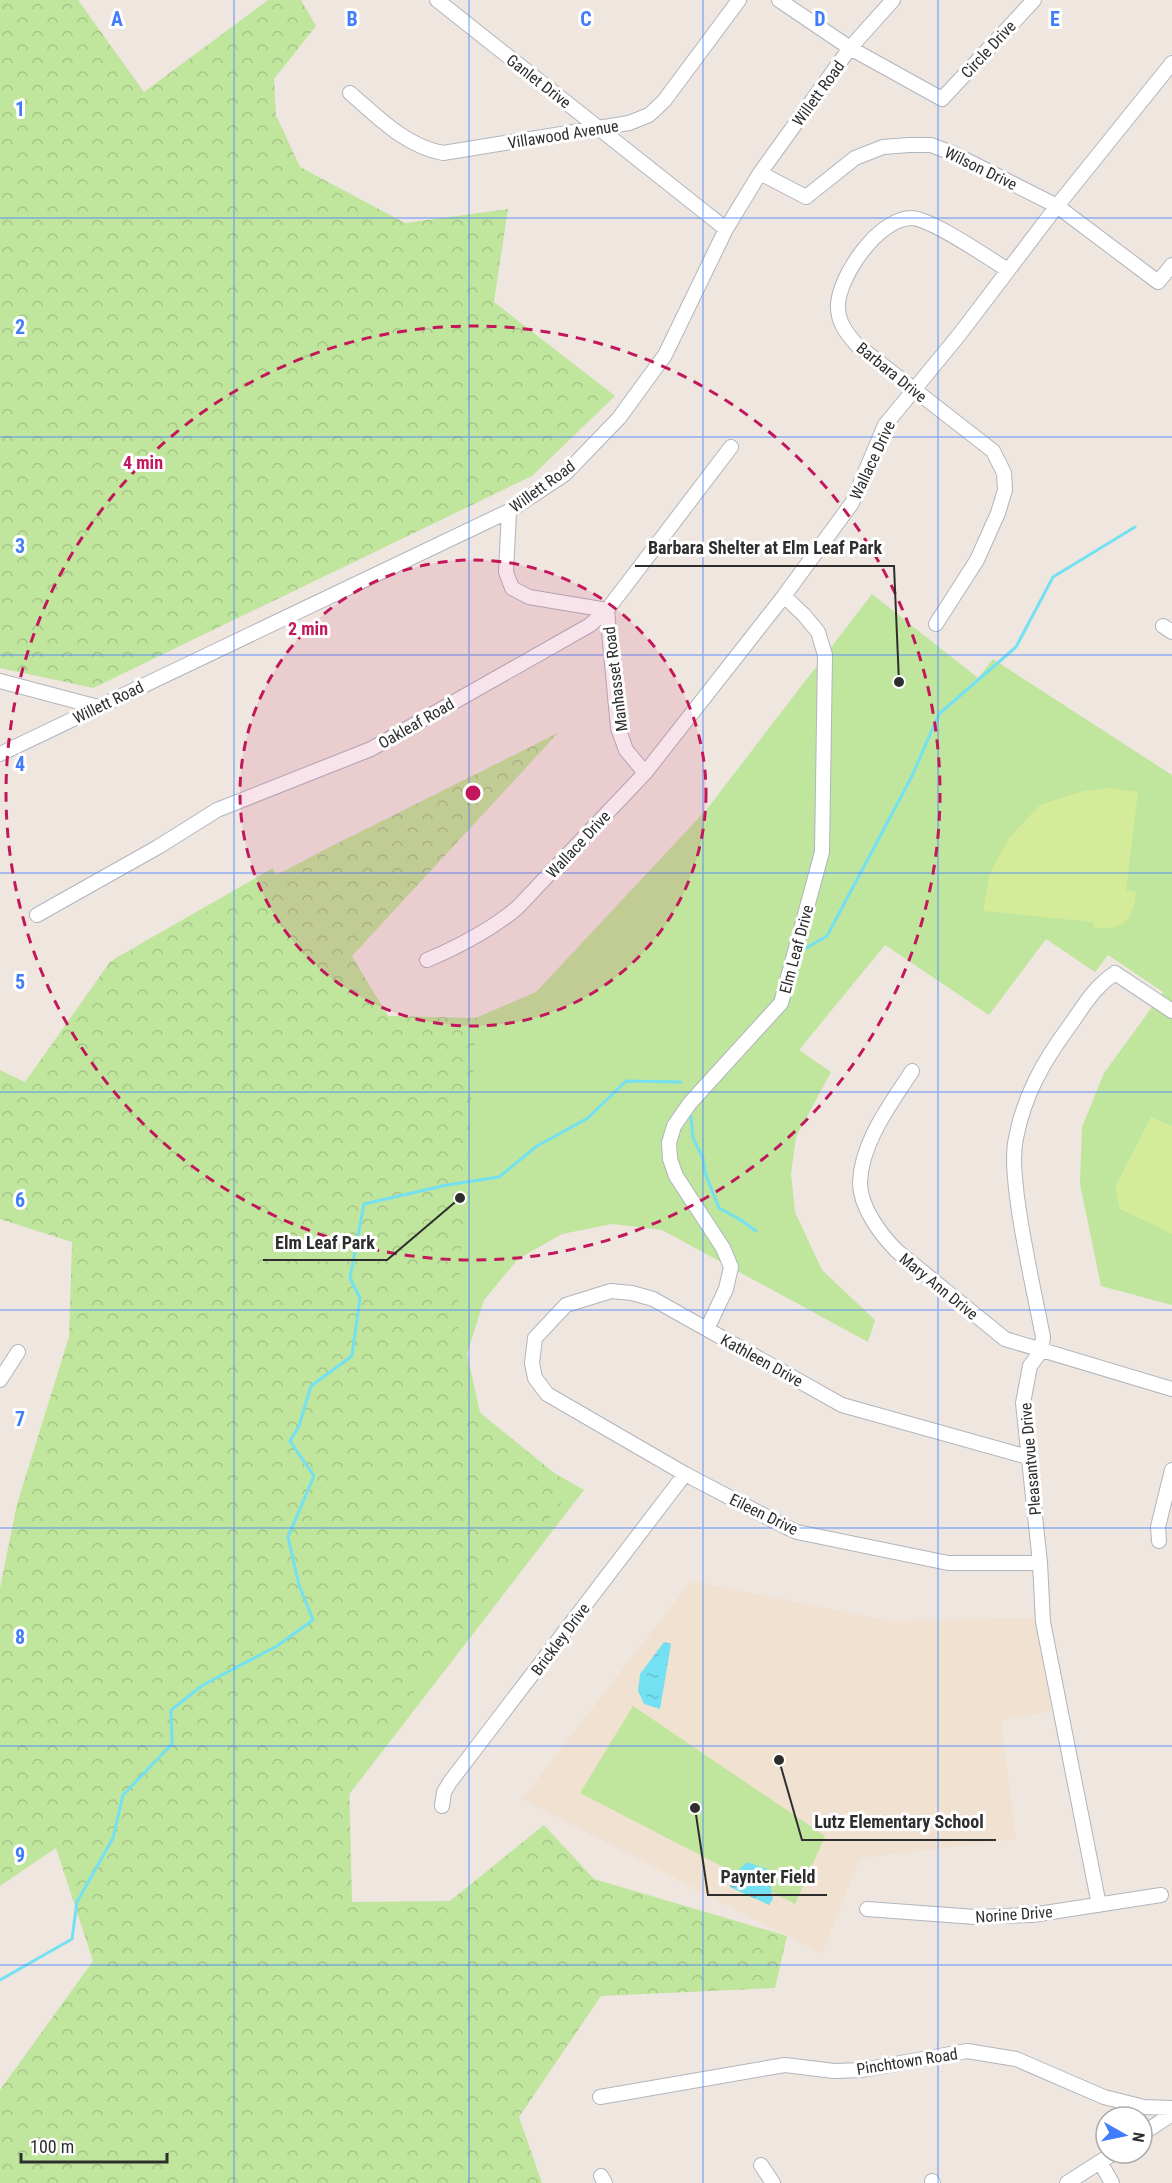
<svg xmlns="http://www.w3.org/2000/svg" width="1172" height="2183" font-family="'Roboto Condensed',sans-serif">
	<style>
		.education { fill: #f0e1d0 }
		.grass { fill: #c0e59d }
		.forest { fill: url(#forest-crowns) }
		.pitch { fill: #d4ec99 }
		.water { fill: url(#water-ripples) }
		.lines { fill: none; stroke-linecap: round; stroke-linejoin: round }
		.stream { stroke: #73e1f1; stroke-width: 3 }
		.minor-casing { stroke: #b0b5be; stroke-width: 16 }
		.minor { stroke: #fff; stroke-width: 14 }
		.grid { fill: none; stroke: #407dfc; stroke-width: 1.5; stroke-opacity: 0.55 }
		.ring { fill: none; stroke: #c2185b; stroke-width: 3; stroke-dasharray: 10 8 }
		.labels { text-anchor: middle; stroke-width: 6; stroke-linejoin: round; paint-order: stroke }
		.street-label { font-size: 16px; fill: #2e2e2e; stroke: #fff }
		.grid-label { font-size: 20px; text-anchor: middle; font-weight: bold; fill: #407dfc; stroke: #fff; stroke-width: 6; stroke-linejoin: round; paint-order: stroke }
		.centre { fill: #c2185b; stroke: #fff; stroke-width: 3 }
		.ring-label { font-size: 18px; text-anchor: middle; font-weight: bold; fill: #c2185b; stroke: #fff; stroke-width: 6; stroke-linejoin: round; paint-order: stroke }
		.leader { fill: none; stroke: #2e2e2e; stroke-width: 2 }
		.callout-dot { fill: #2e2e2e; stroke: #fff; stroke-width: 2 }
		.callout-label { font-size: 18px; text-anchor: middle; font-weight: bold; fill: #2e2e2e; stroke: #fff; stroke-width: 6; stroke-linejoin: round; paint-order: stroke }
	</style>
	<defs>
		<pattern id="forest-crowns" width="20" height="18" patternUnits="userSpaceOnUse" patternTransform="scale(1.5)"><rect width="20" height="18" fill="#c0e59d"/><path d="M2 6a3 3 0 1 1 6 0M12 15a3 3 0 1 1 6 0" fill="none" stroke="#a5c588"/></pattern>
		<pattern id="water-ripples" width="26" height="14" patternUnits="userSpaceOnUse" patternTransform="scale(1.5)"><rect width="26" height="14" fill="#73e1f1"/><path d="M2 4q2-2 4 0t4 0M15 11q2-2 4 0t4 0" fill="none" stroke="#64c1cf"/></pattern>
	</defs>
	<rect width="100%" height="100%" fill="#efe6e0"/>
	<path class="education" d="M691,1581L890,1621L1035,1618L1052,1711L1001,1721L1016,1839L860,1858L822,1954L522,1799Z"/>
	<path class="grass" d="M872,594L978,678L993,659L1172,775V1305L1101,1286L1080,1184L1082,1127L1104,1073L1163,992L1108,955L1095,972L1046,939L989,1015L885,945L799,1050L831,1072L796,1137L791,1174L795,1212L822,1270L875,1320L868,1342L662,1230L612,1224L562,1234L518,1259L484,1300L467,1354L480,1412L511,1448L584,1490L324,1827L140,976L114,959L273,868L354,1070L536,992L707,809Z
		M633,1706L825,1836L795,1904L580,1793Z"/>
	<path class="forest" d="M0,0H78L144,92L268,0H301L316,26L274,79L276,115L300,167L405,223L508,209L494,302L615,396L532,476L93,688L0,668Z
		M558,733L352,956L388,1016L477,1018L457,1314L468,1403L573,1488L349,1776L352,1902L450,1901L544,1825L594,1879L787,1936L775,1988L601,1996L519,2117L542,2183H0V2090L93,1961L56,1848L0,1886V1588L17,1504L69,1337L72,1242L0,1219V1070L25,1082L110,962L324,850Z"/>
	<path class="pitch" d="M1111,788L1138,792L1126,890L1136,892C1134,920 1122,931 1094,928L1093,922L983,911L990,873L1009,838L1040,805L1083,791Z
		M1151,1117L1172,1126V1234L1120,1209L1115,1187Z"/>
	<path class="water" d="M664,1642L671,1644L660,1709L644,1704L638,1691L640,1674Z
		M747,1862L767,1869L773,1899L769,1905L730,1887L731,1877Z"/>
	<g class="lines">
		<path class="stream" d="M806,948L827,936L912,776L939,714L1016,647L1053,577L1135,527
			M691,1117L693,1138L703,1158L705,1173L719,1208L741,1220L756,1231
			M0,1980L72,1939L77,1902L113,1838L123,1795L172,1744L171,1710L203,1685L277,1646L313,1620L299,1585L288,1537L314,1476L290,1441L299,1426L311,1386L352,1356L360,1298L350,1278L364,1204L447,1185L499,1177L537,1146L588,1118L626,1081L681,1082"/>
		<g class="minor-casing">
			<path id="minor" d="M437,0L726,229
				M779,0L850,48L942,99L1034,0
				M350,93C378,117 405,146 443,153L629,123L649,115L664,101L739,0
				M760,173L806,197L855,158L883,147L909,145H931L952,153L1057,206L1158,282L1172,265
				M509,511L506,572L512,588L529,597L607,610L618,728L626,750L645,773
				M936,624L977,560L998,513L1005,490L1004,473L993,451L857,345C846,333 837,321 838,304C840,275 878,219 911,218C931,218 988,258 1008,270
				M1163,626L1172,632
				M0,681L98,707
				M0,754L509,511L565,474L619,418L665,355L726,229L760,173L850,48L893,0
				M37,915L158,847L217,810L371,749L590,625L607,610L731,447
				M427,960C460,946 489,931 517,908L645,773L784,596L852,503L885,425L959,335L1057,206L1172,63
				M912,1071C891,1104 861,1142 860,1183C860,1207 881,1235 897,1251L1005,1339L1172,1389
				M707,1329L726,1289L731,1267L723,1248L676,1176L670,1159L669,1143L674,1126L690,1103L781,1003L822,852L825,655L818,632L804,615L784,596
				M0,1380L18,1352
				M1028,1457L842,1405L653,1299L632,1293L611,1291L566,1305L535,1338L532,1363L535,1378L547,1394L685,1474L786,1527L797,1532L948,1563H1040
				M1159,1541L1158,1527L1172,1470
				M442,1806L444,1792L450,1782L685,1474
				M1099,1905L1043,1622L1040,1563L1023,1403L1030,1366L1041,1351L1043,1337C1034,1291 1023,1244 1017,1197C1015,1179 1012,1157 1016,1138C1024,1096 1043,1062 1068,1028C1084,1006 1092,989 1115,973L1172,1011
				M867,1909L975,1917L1032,1915L1161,1895
				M600,2097L785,2065L834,2071L862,2070L967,2051L1016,2059L1104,2097L1144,2107L1172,2108
				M1142,2134L1172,2114
				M1100,2162L1112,2183
				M761,2165L773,2183
				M601,2176L605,2183
				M932,2181L933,2183
				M1067,2183L1114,2153"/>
		</g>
		<use href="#minor" class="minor"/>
	</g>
	<path class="grid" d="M234,0V2183M469,0V2183M703,0V2183M938,0V2183M0,218H1172M0,437H1172M0,655H1172M0,873H1172M0,1092H1172M0,1310H1172M0,1528H1172M0,1746H1172M0,1965H1172"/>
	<circle cx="473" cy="793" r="233" fill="#c2185b" fill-opacity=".12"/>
	<g class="ring">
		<circle cx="473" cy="793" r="233"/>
		<circle cx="473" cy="793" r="467"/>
	</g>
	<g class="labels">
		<g class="street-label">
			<text transform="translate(988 49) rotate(-47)" y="6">Circle Drive</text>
			<text transform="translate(539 81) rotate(38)" y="6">Ganlet Drive</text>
			<text transform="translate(818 93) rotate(-54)" y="6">Willett Road</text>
			<text transform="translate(563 134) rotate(-9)" y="6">Villawood Avenue</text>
			<text transform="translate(981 168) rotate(26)" y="6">Wilson Drive</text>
			<text transform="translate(892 372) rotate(39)" y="6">Barbara Drive</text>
			<text transform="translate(872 460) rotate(-65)" y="6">Wallace Drive</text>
			<text transform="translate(542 486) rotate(-36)" y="6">Willett Road</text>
			<text transform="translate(615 679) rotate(-97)" y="6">Manhasset Road</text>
			<text transform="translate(108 702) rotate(-26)" y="6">Willett Road</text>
			<text transform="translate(416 723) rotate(-30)" y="6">Oakleaf Road</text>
			<text transform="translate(578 844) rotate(-47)" y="6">Wallace Drive</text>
			<text transform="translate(796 949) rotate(-75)" y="6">Elm Leaf Drive</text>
			<text transform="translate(939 1286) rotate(39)" y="6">Mary Ann Drive</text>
			<text transform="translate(762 1360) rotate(29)" y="6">Kathleen Drive</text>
			<text transform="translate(1030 1459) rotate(-95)" y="6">Pleasantvue Drive</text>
			<text transform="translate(764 1514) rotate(26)" y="6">Eileen Drive</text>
			<text transform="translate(560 1639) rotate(-53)" y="6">Brickley Drive</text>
			<text transform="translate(1014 1914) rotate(-4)" y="6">Norine Drive</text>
			<text transform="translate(907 2061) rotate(-9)" y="6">Pinchtown Road</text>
		</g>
	</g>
	<g class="grid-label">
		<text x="117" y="26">A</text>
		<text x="352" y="26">B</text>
		<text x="586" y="26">C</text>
		<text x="820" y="26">D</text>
		<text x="1055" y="26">E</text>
		<text x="20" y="116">1</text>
		<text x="20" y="334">2</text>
		<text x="20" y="553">3</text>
		<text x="20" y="771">4</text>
		<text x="20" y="989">5</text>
		<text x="20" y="1207">6</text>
		<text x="20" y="1426">7</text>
		<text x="20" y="1644">8</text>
		<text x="20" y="1862">9</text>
	</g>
	<circle cx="473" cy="793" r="9" class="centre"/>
	<g class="ring-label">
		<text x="143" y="469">4 min</text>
		<text x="308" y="635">2 min</text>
	</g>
	<path class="leader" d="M899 682L894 566H635M460 1198L387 1260H263M779 1760L802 1840H996M695 1808L708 1895H827"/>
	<g class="callout-dot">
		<circle cx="899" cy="682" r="6"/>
		<circle cx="460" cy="1198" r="6"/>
		<circle cx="779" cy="1760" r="6"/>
		<circle cx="695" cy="1808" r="6"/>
	</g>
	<g class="callout-label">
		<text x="765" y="554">Barbara Shelter at Elm Leaf Park</text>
		<text x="325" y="1249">Elm Leaf Park</text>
		<text x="899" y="1828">Lutz Elementary School</text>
		<text x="768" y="1883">Paynter Field</text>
	</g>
	<g transform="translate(1124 2135) rotate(99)"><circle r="28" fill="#ffffff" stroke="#ababab" stroke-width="1.5"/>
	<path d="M0-4.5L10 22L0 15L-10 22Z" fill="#407dfc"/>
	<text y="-9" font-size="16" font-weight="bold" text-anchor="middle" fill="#2e2e2e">N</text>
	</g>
	<path d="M21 2153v9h146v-9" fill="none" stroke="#2e2e2e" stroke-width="3"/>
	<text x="30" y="2153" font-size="18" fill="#2e2e2e" stroke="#ffffff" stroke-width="4.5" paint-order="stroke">100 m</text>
</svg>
